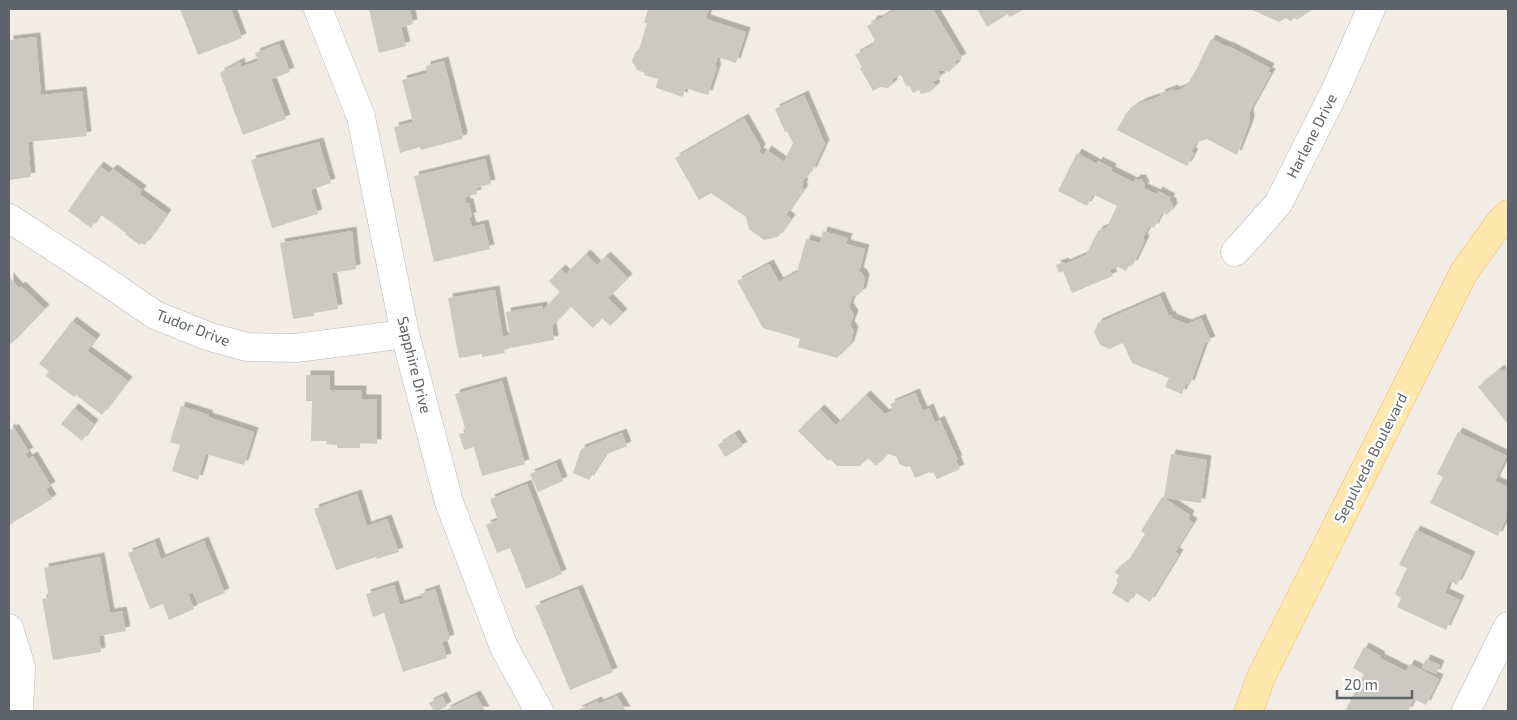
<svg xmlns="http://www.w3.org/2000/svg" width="1517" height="720" font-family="'Exo 2',sans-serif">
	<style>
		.building { fill: #ccc8c3; filter: url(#shadow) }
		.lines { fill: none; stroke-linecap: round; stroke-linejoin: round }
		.minor-casing { stroke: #b6babe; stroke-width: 29 }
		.major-casing { stroke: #fcb954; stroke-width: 29 }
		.minor { stroke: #fff; stroke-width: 28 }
		.major { stroke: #ffe8ad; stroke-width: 28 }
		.labels { text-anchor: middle; stroke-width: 5; stroke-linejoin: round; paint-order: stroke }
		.street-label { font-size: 15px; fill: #5d6368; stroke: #fff }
	</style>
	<defs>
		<filter id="shadow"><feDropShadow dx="4.5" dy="-4.5" stdDeviation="0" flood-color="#0004"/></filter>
	</defs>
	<rect width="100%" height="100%" fill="#f1ede6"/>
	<path class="building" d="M180,9H231L242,38L198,55Z
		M369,9H410L413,24L401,27L406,46L379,53Z
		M648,9H709L706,19L746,32L736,63L718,57L715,66L717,67L708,95L685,88L683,97L656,88L658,79L644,75L645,73L637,70L632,61L635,53L639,49L647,23H644Z
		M894,9H933L962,58L956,61V65L949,72L941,70L938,71L941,77L933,82L936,86L930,92L921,94L919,90L913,93L909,85L907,87L901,75L893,79V84L888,88L880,87L873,91L860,68L862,67L855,55L874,44L873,41L875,40L867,26L871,24L873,20H878L893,11Z
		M977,9H1024L1010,17L1008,14L987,27Z
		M1250,9H1313L1297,20L1295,18L1290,21L1286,18L1279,22Z
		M36,37L41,95L82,91L87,136L28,142L31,177L9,180V40Z
		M1211,39L1228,47V46L1270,68L1268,72L1271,73L1249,113L1250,121L1247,130L1237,155L1207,139L1196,143L1191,152L1194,153L1187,166L1117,130L1126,113L1134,107L1143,102L1161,96L1160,94L1174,89V91L1181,89L1187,85L1197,68Z
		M279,44L290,72L271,79L286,119L243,135L220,73L240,62L241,67L258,61L255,53Z
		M444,61L463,136L462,139L421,150L420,147L400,153L394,127L413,122L402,80L427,73L426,66Z
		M804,95L825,144L812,172L810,171L802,182L804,183L802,187L804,189L786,215L791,219L778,237L764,240L749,229L746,217L711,193L699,200L675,158L744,118L761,148L759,152L764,155L767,150L784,162L793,143L787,131L785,132L775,109Z
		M319,142L331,183L311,190L318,214L272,228L251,160Z
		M1077,153L1097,164L1098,161L1112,168L1111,171L1133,182L1136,179H1141L1145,185L1143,188L1157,194L1158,191L1171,198L1169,200L1172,203L1173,208L1168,214L1162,213L1154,228L1149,226L1143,238L1145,240L1133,265L1130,264L1126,271L1118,267L1110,270L1113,276L1072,293L1063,271L1059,273L1056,265L1064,262L1065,264L1086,255L1098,231L1107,227L1117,206L1093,194L1087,206L1058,191Z
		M485,159L491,184L476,188L477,194L465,197L466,203H469L472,217H469L472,227L484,224L490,249L434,262L414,176Z
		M99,166L109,173L113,169L142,190L139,194L167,214L145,245L141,243L140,245L125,234L126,233L100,214L91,228L68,211Z
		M352,231L356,269L332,273L338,309L314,313V316L293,319L280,243Z
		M823,231L848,238L846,244L865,249L859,272L862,273L865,279L862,292L856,296L853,295L849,307L854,315L850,325L854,331L850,345L837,358L798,347L800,339L763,328L737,281L769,264L779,282L797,272L806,239L820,243Z
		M586,254L597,265L606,256L628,278L608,298L623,313L610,326L602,318L593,328L571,307L552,326L554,340L504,349L505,353L482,357V354L459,358L448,298L495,290L503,337L510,335L506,312L543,306V310L560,292L549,281L561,269L566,274Z
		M9,277L19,288L21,286L45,309L11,344L9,342Z
		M1160,296L1169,316L1171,315L1172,318L1187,324L1201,318L1211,341L1205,343L1190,385L1186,383L1182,394L1165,387L1169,378L1132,363L1123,343L1109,349L1100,345L1094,332L1098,323Z
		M72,321L96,339L87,351L128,381L102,415L76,395L74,397L46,376L49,371L39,364Z
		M1508,367V424L1478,387L1500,369L1502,372Z
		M306,375H330V390H362V399H377V444L360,443V448H337V445L326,444L327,441H311L312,401H306Z
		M502,381L525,464L482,476L474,447L464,450L459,434L466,432L455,394Z
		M915,393L923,411L929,408L935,423L940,420L958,460H956L960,469L937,479L933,472L930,474V472L915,478L910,466L907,467L899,464L897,457L888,454L876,466L868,458L860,466H837L830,459L828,461L798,431L820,409L836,425L866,395L885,414L893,410L890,404Z
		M181,406L209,415L208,417L254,432L244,465L206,454L198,480L172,471L180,445L170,442Z
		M74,408L94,424L82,441L61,424Z
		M10,428L12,430L14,428L29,452L25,454L28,459L33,456L51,486L46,489L52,499L9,525V429Z
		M1458,432L1507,456L1495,481L1508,487V505L1506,509L1508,510V515L1498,536L1430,503L1443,477L1437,474Z
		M622,433L627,446L605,455L589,480L573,473L581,449Z
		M735,434L743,446L725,457L718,445Z
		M1171,454L1207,460L1201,503L1164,498Z
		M556,463L563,481L538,492L530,474Z
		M527,484L562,574L526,589L510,548L497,553L486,525L498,520L490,499Z
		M357,494L367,526L387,519L399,552L377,559L376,557L336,570L314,509Z
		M1162,497L1190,515L1188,519L1193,523L1175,552L1179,554L1150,602L1135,592L1128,603L1112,593L1118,582L1116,581L1119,575L1114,572L1128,561L1145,534L1141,531Z
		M1416,530L1471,556L1457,585L1450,581L1445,593L1460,600L1446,630L1397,607L1401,598L1395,594L1407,568L1399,565Z
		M204,541L225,593L198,604L193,592L188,594L194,609L169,620L163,604L150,609L128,553L155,542L161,559Z
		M100,557L110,613L122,611L126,631L99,636L101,652L53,660L42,599L49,598L44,568Z
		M394,585L400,605L422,598L420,594L435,589L450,639L442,642L447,658L403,672L384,613L373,617L366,594Z
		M578,589L613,672L570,690L535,606Z
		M1364,647L1381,656L1380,658L1406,671L1410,664L1439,679L1426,705L1414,699L1408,711H1345L1364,674L1353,668Z
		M1426,659L1440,665L1436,674L1422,668Z
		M476,695L485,711H444Z
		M442,696L447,706L438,711H434L429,703Z
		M617,696L626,711H576L597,701L599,704Z"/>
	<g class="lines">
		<g class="minor-casing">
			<path id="minor" d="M318,9L361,117L405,334L449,502L504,647L539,711
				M9,218L104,280L155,315L210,337L247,347L296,348L405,334
				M1235,252L1278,204L1336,89L1371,9
				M9,628L21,667L19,711
				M1466,711L1508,626"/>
		</g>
		<g class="major-casing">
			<path id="major" d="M1249,711L1261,677L1464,272L1500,222L1508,214"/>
		</g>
		<use href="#minor" class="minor"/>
		<use href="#major" class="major"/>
	</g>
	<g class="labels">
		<g class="street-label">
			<text transform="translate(1312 136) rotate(-63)" y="5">Harlene Drive</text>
			<text transform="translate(193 328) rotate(21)" y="5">Tudor Drive</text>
			<text transform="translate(414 365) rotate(76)" y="5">Sapphire Drive</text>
			<text transform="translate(1371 458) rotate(-63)" y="5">Sepulveda Boulevard</text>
		</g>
	</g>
	<rect width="1517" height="720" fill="none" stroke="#5d6368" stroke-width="20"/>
	<path d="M1337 690v8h75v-8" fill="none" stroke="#5d6368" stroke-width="2.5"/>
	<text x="1344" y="690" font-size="15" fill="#5d6368" stroke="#ffffff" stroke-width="4" paint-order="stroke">20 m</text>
</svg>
